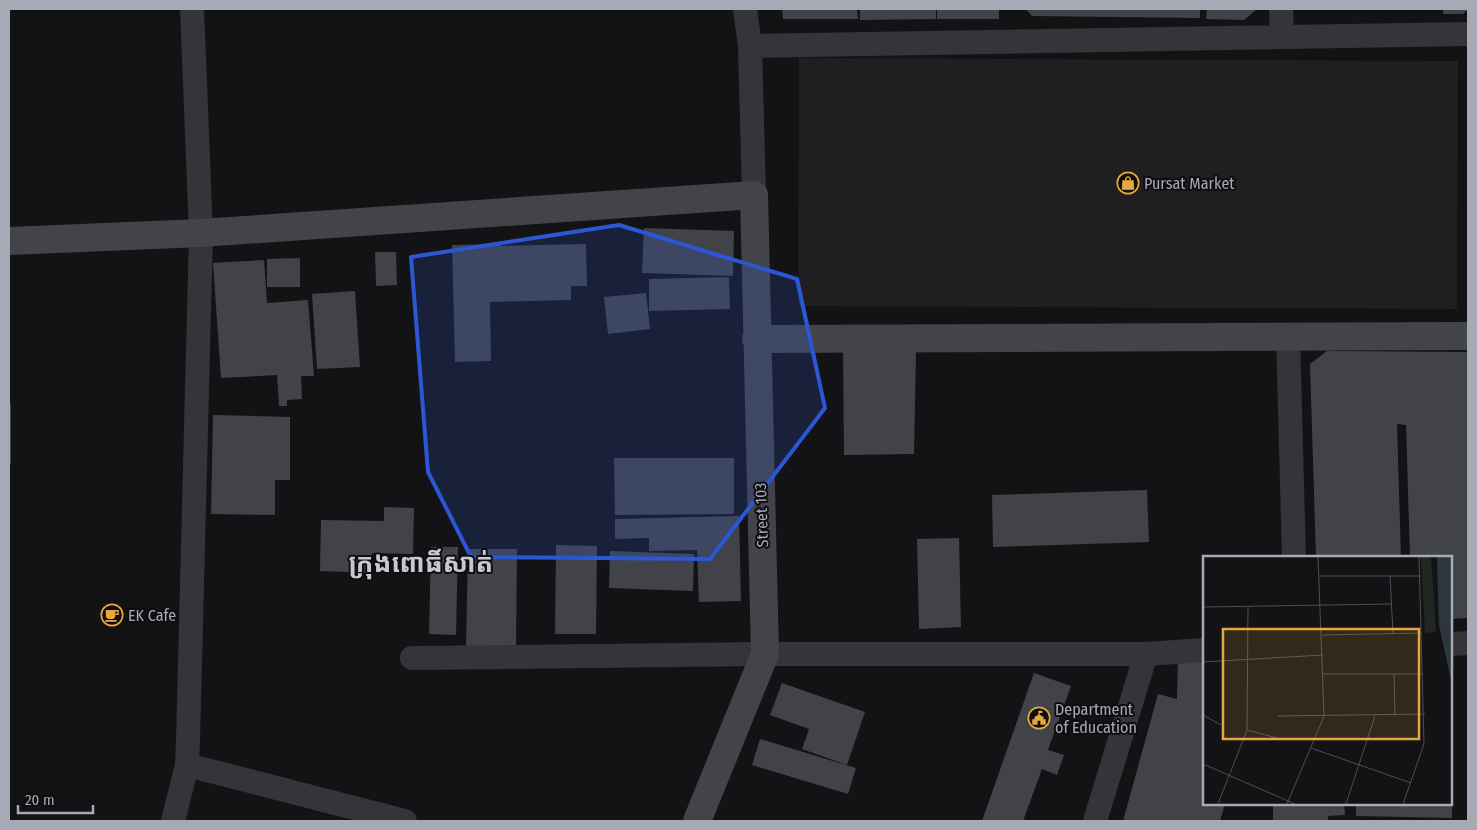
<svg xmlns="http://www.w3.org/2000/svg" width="1477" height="830" font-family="'Fira Sans Condensed','Noto Sans Khmer',sans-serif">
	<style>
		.built { fill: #1f1f22 }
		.building { fill: #424348 }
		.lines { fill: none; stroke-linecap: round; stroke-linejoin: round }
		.street { stroke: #353539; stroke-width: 24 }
		.secondary { stroke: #434449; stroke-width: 28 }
		.marked { fill: #2b57d4; fill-opacity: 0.2; stroke: #2b57d4; stroke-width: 4; stroke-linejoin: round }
		.labels { text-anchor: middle; stroke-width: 4; stroke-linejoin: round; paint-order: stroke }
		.poi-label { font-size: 16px; fill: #a6aab4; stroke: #0e0e10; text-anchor: start }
		.street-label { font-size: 16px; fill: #a6aab4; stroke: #0e0e10 }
		.town-label { font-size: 26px; font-weight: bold; fill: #c7c9d1; stroke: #0e0e10 }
		.inset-road { fill: none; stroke: #4e4f55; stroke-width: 1 }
		.view { fill: #e4a93c; fill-opacity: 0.15; stroke: #e4a93c; stroke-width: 2.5 }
		.inset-edge { fill: none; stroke: #a6aab4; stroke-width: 2.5 }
	</style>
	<rect width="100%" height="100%" fill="#131315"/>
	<path class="built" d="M799,58L1458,61L1457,309L798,306Z"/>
	<path class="building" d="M782,9H857L858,19H783Z
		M860,9H936V19L860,20Z
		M937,9H999V19H937Z
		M1026,9H1200V18L1032,16Z
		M1207,9H1257L1244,20L1206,19Z
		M1443,9H1468L1463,14H1443Z
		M644,228L734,231L733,276L642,273Z
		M501,244V246L586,244L587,286H571V300L490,302L491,361L455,362L452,245Z
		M375,252H396L397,285L376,286Z
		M300,258V287H267V259Z
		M264,260L267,303L308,300L314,376H301L302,399L287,400V406H279L277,375L221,378L213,263Z
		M729,277L730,309L649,311V279Z
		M355,291L360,367L317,369L312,294Z
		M646,293L650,329L608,334L604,297Z
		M916,351L914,454L844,455L843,352Z
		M1327,351L1468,352V618L1451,619V558H1410L1406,425L1397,424L1401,558H1316L1310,364Z
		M9,403H11V464H9Z
		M213,415L290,417V480H275V515L211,514Z
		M614,458H734V514L615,515Z
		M1147,490L1149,542L993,547L992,495Z
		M384,507L414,508L413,554L372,553V573L320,571L321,520L384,521Z
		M739,516L741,601L699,602L697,550L649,551V538L615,539V519Z
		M959,538L961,627L919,629L917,539Z
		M556,545L597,546L596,634H555Z
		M431,547H458L456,635L429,634Z
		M468,549H517L516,648L466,647Z
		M610,551L694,554L693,591L609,588Z
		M1178,653H1204V804H1225L1220,821H1123L1158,694L1177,699Z
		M1034,673L1071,686L1048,750L1064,755L1057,775L1042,769L1023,821H982Z
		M782,683L865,712L847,765L802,749L809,729L770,715Z
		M760,739L856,768L848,794L752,765Z
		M1273,804H1344L1345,815L1328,816V821H1273Z
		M1356,804H1452V818L1356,816Z"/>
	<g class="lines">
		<path class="street" d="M745,9L750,46L754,195
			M1281,9L1282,37
			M750,46L1468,34
			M1288,336L1294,558
			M1451,644L1468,643
			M412,658L765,654H1146L1204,650
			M187,765L405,821
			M173,821L187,765L188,741L201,233L192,9
			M1095,821L1146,654"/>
		<path class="secondary" d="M9,241L201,233L754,195L765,654L697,821
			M756,339L1468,336"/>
	</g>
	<path class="marked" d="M619,225L797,279L825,408L710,559L471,557L428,472L411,257Z"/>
	<defs>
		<g id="shop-ring" transform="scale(1.125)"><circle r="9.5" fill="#0e0e10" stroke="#e4a93c" stroke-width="1.5"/><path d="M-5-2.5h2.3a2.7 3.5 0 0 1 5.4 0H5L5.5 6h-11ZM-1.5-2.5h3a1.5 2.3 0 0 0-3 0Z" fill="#e4a93c"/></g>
		<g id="cafe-ring" transform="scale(1.125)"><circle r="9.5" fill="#0e0e10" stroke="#e4a93c" stroke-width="1.5"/><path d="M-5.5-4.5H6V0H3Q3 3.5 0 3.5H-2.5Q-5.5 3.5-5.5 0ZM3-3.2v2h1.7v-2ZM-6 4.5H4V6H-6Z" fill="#e4a93c"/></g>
		<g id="civic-ring" transform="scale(1.125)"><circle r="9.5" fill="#0e0e10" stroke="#e4a93c" stroke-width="1.5"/><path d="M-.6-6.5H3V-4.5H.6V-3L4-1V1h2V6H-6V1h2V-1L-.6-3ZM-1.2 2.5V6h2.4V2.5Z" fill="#e4a93c"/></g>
	</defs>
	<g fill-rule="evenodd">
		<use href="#shop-ring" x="1128" y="183"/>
		<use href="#cafe-ring" x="112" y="615"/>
		<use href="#civic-ring" x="1039" y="718"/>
	</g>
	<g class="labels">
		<g class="poi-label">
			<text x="1144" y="189">Pursat Market</text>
			<text x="128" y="621">EK Cafe</text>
			<text x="1055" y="715">Department<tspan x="1055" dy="18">of Education</tspan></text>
		</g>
		<g class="street-label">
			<text transform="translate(761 515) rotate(-92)" y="6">Street 103</text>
		</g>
		<g class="town-label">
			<text x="421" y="572">ក្រុងពោធិ៍សាត់</text>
		</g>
	</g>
	<g transform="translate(1203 556)">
		<rect width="249" height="249" fill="#131315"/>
		<path d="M218,1H228L233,76L222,77Z" fill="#202721"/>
		<path d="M234,1H249V129L236,69Z" fill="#2e363d"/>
		<path class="inset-road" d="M116,20H218M187,20L190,78M0,51L188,48M45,73H118M119,79L219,77M0,106L120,99M120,118H220M191,118L192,159M0,159L18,169M74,160L222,158M44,174L74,182M108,192L208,227M0,208L92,248M15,248L44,174L45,51M84,248L121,160L115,1M143,248L172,160M200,248L221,188L216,1"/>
		<path class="view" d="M20,73H216V183H20Z"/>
		<rect width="249" height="249" class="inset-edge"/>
	</g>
	<rect width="1477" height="830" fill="none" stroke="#a6aab4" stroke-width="20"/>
	<path d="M18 805v8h75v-8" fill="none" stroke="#a6aab4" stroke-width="2.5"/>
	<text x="25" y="805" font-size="15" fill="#a6aab4" stroke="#0e0e10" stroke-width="4" paint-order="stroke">20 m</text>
</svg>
